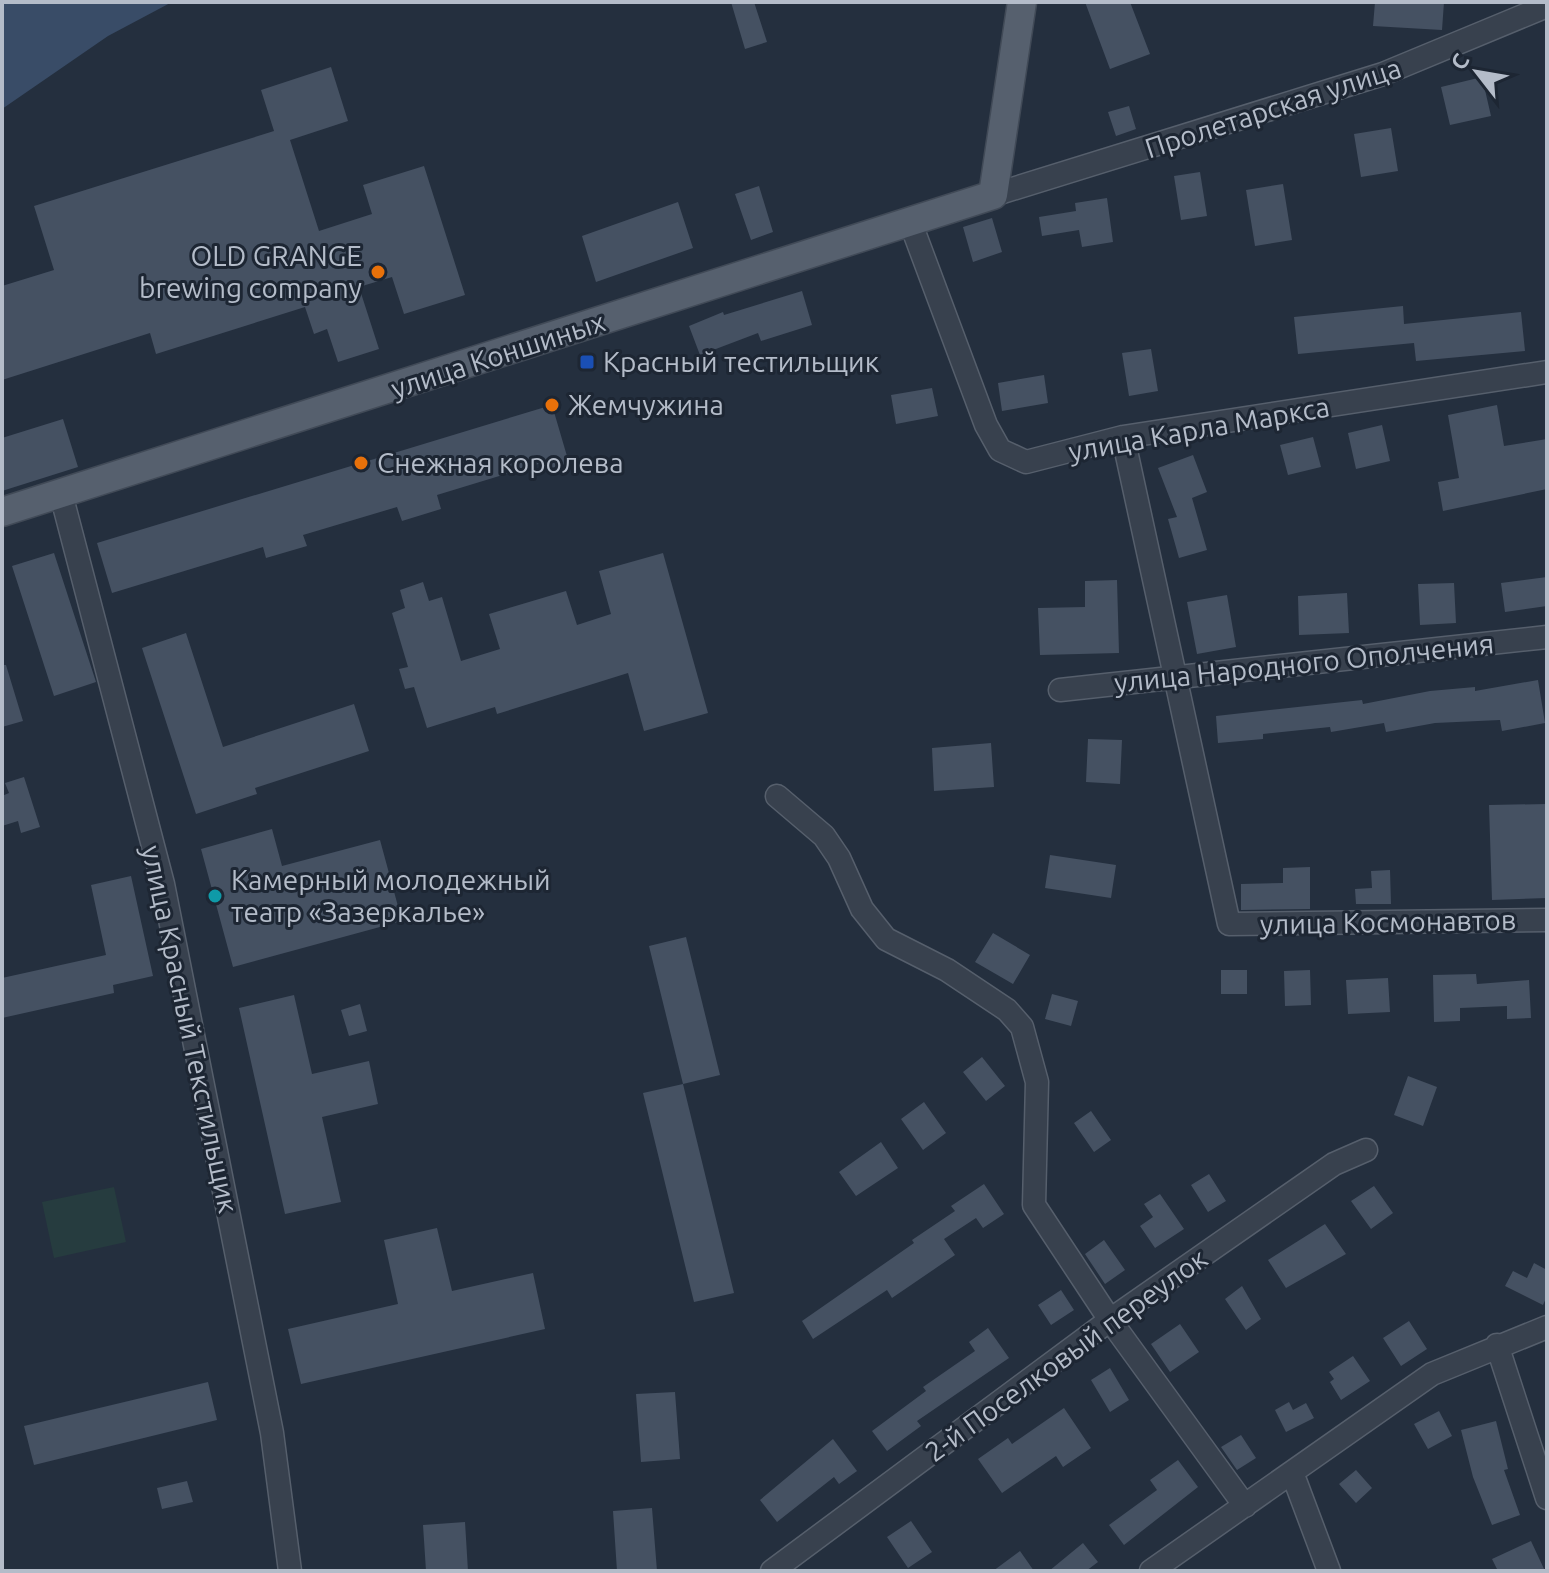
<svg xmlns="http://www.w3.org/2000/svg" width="1549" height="1573" font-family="Ubuntu,sans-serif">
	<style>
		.green { fill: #263c3f }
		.water { fill: #394c67 }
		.building { fill: #455162 }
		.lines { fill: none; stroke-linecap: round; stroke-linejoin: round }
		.minor-casing { stroke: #565f6c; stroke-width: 25 }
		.major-casing { stroke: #414a57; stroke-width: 31 }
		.minor { stroke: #38414e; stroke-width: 22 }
		.major { stroke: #56606e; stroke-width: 28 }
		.food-dot { fill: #e8710a; stroke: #1d2633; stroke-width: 3 }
		.transit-dot { fill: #1a4fb4; stroke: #1d2633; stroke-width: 3 }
		.culture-dot { fill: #0f9aa8; stroke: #1d2633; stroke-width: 3 }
		.labels { text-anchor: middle; stroke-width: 6; stroke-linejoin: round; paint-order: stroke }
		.street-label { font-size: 28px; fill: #b4bcc9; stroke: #1d2633 }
		.poi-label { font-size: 28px; fill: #b4bcc9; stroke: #1d2633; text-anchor: start }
	</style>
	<rect width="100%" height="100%" fill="#242f3e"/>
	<path class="green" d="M114,1187L126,1242L54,1258L42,1202Z"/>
	<path class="water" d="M2,2H172L108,36L2,109Z"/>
	<path class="building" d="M731,2H754L767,42L745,49Z
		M1085,2H1130L1150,54L1110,69Z
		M1375,2H1444L1442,30L1373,26Z
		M331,67L348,121L290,140L319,231L372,214L363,185L424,166L465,295L404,314L392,277L359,287L379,349L338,362L327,329L314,334L305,307L156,354L150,333L2,380V286L54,270L34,206L274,131L261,90Z
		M1482,77L1491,116L1450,125L1441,87Z
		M1129,106L1136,129L1116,136L1108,112Z
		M1391,128L1398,171L1361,177L1354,134Z
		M1200,172L1207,216L1181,220L1174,176Z
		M1283,184L1292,240L1255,246L1246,190Z
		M759,186L773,232L751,240L735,194Z
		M1107,198L1113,242L1082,247L1079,230L1042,236L1039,217L1076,211L1075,203Z
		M678,202L693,248L596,282L582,236Z
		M992,218L1002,252L973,262L963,227Z
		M802,291L812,325L761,341L758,333L700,355L689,326L723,312L724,315Z
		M1403,306L1404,324L1521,312L1525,351L1416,361L1414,343L1298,354L1294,317Z
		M1151,349L1158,391L1129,396L1122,353Z
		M1044,375L1048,403L1002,411L998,383Z
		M932,388L938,416L896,424L891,395Z
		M552,405L569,463L547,469L545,462L437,495L441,509L402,521L397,507L303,535L307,546L266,558L263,547L112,593L97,543Z
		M1497,405L1504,446L1547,439V489L1443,511L1438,482L1459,478L1448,415Z
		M63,419L78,467L2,491V438Z
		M1382,425L1390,461L1356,469L1348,433Z
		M1313,437L1321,467L1288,475L1280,445Z
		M1193,455L1207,492L1192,498L1207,550L1179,558L1168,519L1177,517L1158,468Z
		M54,553L96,682L54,696L12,566Z
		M663,553L708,713L644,731L628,673L497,714L495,707L427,728L414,687L405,689L399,669L408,667L392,613L405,608L400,590L423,582L429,601L442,597L461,661L500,649L489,614L566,591L577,625L611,614L599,571Z
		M1547,577V606L1505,612L1501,583Z
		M1117,580L1119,653L1040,655L1038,608L1085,607V581Z
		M1454,583L1456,623L1420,625L1418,584Z
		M1347,593L1349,633L1299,635L1298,596Z
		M1227,595L1236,647L1197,654L1187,602Z
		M186,633L223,747L354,704L369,751L255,788L257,794L196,814L142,648Z
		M2,665H6L23,721L2,727Z
		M1538,680L1545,723L1502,731L1500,720L1435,723L1386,732L1384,723L1331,732L1330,727L1263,734V739L1218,743L1216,716L1362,700L1363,704L1430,691L1475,687V691Z
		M1088,739L1122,740L1120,784L1086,782Z
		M991,743L994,787L934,791L932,748Z
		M24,777L40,827L21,833L18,821L2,826V796L9,793L5,783Z
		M1547,804V898L1492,900L1489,805Z
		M272,829L282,866L380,840L402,921L233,967L201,849Z
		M1050,855L1116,865L1111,898L1045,888Z
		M1310,867V909L1241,910V884L1283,883V868Z
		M1390,870L1391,904H1356L1355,889L1372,888L1371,871Z
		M131,876L153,976L113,985L114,993L2,1018V978L106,955L91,885Z
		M993,933L1030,955L1013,984L975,962Z
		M686,937L720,1075L683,1084L649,946Z
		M1221,970H1247V994H1221Z
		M1310,970L1311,1005L1285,1006L1284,971Z
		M1476,974L1477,984L1529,980L1531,1018L1507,1019V1006L1460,1008V1021L1434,1022L1433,975Z
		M1388,978L1390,1012L1348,1014L1346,980Z
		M1052,994L1078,1001L1071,1026L1045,1019Z
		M294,995L312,1074L369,1061L378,1104L322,1117L341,1202L285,1214L239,1008Z
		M360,1004L367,1031L349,1036L341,1010Z
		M982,1057L1005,1086L986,1101L963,1072Z
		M1408,1076L1437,1087L1423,1126L1394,1115Z
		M683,1084L734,1293L694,1302L643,1093Z
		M924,1102L946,1133L923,1150L901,1119Z
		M1091,1111L1111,1140L1094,1152L1074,1123Z
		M881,1142L898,1168L856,1196L839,1172Z
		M1209,1174L1226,1201L1208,1212L1191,1185Z
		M984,1184L1004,1214L983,1228L976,1218L944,1239L955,1255L892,1298L887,1290L813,1339L802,1321L914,1243L912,1240L955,1211L951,1206Z
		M1374,1186L1393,1213L1371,1229L1351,1201Z
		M1160,1194L1184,1229L1155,1248L1140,1226L1153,1217L1144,1204Z
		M1325,1224L1346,1254L1286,1288L1268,1260Z
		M437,1228L452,1291L533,1273L545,1329L301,1384L288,1329L398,1304L384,1240Z
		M1104,1240L1125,1270L1105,1284L1085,1254Z
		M1534,1263L1547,1270V1296L1543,1305L1505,1286L1513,1271L1527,1278Z
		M1242,1286L1261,1319L1246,1330L1225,1299Z
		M1061,1290L1074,1310L1051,1325L1038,1305Z
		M1409,1321L1427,1349L1401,1366L1383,1338Z
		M1180,1324L1199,1352L1170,1372L1151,1344Z
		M988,1328L1009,1358L917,1421L921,1426L887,1451L872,1431L926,1391L923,1387L975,1351L969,1342Z
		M1353,1356L1370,1381L1341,1400L1330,1382L1334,1379L1329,1372Z
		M1110,1368L1129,1400L1110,1412L1091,1380Z
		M208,1382L217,1420L34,1465L24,1426Z
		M675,1392L680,1459L641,1462L636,1394Z
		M1289,1402L1293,1410L1306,1403L1314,1418L1286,1432L1275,1410Z
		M1064,1408L1091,1448L1063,1467L1056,1456L1002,1493L978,1459L1008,1438L1012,1444Z
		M1439,1411L1452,1436L1428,1449L1414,1424Z
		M1496,1421L1508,1469L1504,1470L1520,1515L1492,1525L1473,1477L1461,1430Z
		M1241,1435L1256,1458L1237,1470L1221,1447Z
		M833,1439L857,1471L839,1484L834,1477L777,1522L760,1500Z
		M1178,1460L1198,1487L1124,1545L1109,1525L1157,1490L1150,1480Z
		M1356,1470L1372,1488L1356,1503L1339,1484Z
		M187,1481L193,1502L162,1509L157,1488Z
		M652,1508L657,1571H617L613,1511Z
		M911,1521L932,1552L908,1568L887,1537Z
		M465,1522L468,1571H426L423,1525Z
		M1531,1541L1545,1571H1498L1492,1559Z
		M1083,1543L1098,1562L1086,1571H1049Z
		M1020,1551L1034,1571H993Z"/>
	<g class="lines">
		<g class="minor-casing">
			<path id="minor" d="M993,195L1383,74L1547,6
				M911,224L986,425L1000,450L1026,462L1123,437L1547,372
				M1123,437L1229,924L1547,920
				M61,494L163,884L272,1433L290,1571
				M1060,690L1547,637
				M777,796L824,836L839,858L862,909L886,939L947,970L1007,1010L1022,1027L1037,1082L1034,1205L1110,1320L1245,1506
				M1497,1345L1547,1498
				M1293,1475L1329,1571
				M772,1571L1110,1320L1334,1164L1366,1150
				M1151,1571L1432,1374L1547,1327"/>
		</g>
		<g class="major-casing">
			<path id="major" d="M2,512L993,195L1022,2"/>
		</g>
		<use href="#minor" class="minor"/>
		<use href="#major" class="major"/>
	</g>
	<g class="food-dot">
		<circle cx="378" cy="272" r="8"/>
		<circle cx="552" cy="405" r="8"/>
		<circle cx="361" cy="463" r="8"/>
	</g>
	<rect class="transit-dot" x="579" y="354" width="16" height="16" rx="4"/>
	<circle class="culture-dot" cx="215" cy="896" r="8"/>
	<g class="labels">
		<g class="street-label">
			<text transform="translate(1273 108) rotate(-18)" y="10">Пролетарская улица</text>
			<text transform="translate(498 355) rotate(-18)" y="10">улица Коншиных</text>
			<text transform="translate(1199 429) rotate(-10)" y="10">улица Карла Маркса</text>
			<text transform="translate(1304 663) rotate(-6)" y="10">улица Народного Ополчения</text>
			<text transform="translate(1388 922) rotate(-1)" y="10">улица Космонавтов</text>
			<text transform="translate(190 1029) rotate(78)" y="10">улица Красный Текстильщик</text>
			<text transform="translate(1066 1355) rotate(-36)" y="10">2-й Поселковый переулок</text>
		</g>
		<g class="poi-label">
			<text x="362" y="266" text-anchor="end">OLD GRANGE<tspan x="362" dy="32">brewing company</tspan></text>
			<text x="603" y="372">Красный тестильщик</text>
			<text x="568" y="415">Жемчужина</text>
			<text x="377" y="473">Снежная королева</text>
			<text x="231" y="890">Камерный молодежный<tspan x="231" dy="32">театр «Зазеркалье»</tspan></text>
		</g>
	</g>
	<rect width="1549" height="1573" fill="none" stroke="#b4bcc9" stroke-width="8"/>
	<g transform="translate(1477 72) rotate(301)" stroke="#1d2633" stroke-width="6" paint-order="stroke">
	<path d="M0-6L14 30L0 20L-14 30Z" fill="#b4bcc9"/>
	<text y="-12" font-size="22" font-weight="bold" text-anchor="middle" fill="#b4bcc9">С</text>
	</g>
</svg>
